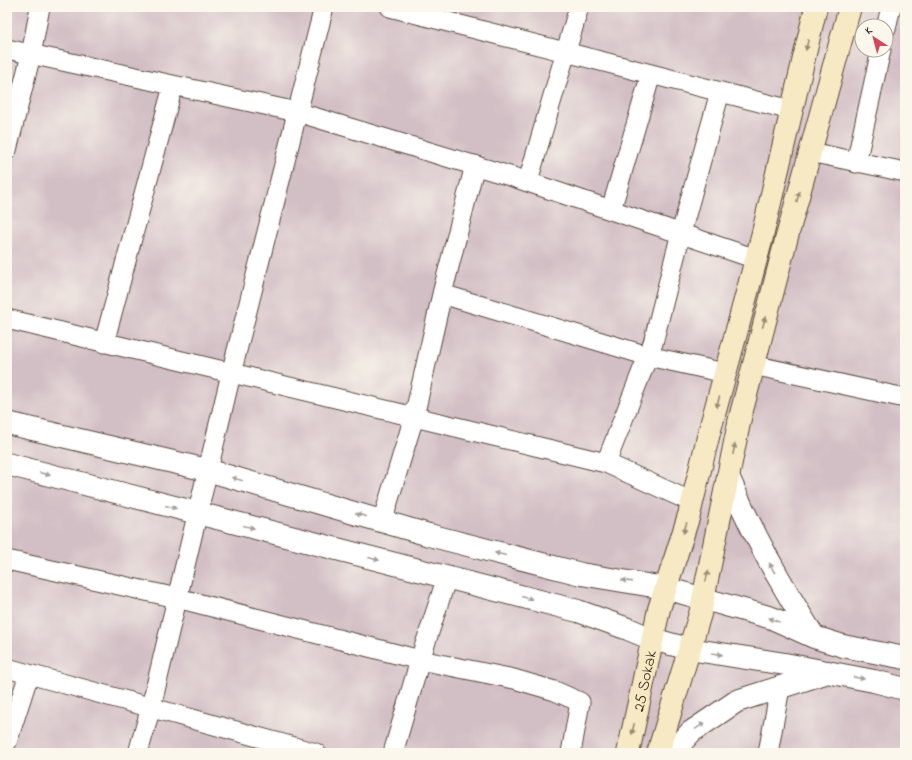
<svg xmlns="http://www.w3.org/2000/svg" width="912" height="760" font-family="'Indie Flower',sans-serif">
	<style>
		.industrial { fill: #d2bec5; fill-rule: evenodd }
		.lines { fill: none; stroke-linecap: round; stroke-linejoin: round }
		.minor-casing { stroke: #57473a; stroke-width: 21 }
		.tertiary-casing { stroke: #57473a; stroke-width: 24 }
		.secondary-casing { stroke: #57473a; stroke-width: 24 }
		.minor { stroke: #fff; stroke-width: 19 }
		.tertiary { stroke: #fff; stroke-width: 22 }
		.secondary { stroke: #f7e9c3; stroke-width: 22 }
		.oneway { fill: #998a70 }
		.oneway2 { fill: #a79f9a }
		.labels { text-anchor: middle; stroke-width: 3.5; stroke-linejoin: round; paint-order: stroke }
		.street-label { font-size: 16px; fill: #3b2a1e; stroke: #fbf7ec }
	</style>
	<rect width="100%" height="100%" fill="#fbf7ec"/>
	<filter id="ink" filterUnits="userSpaceOnUse"><feTurbulence type="fractalNoise" baseFrequency=".025" numOctaves="2"/><feDisplacementMap in="SourceGraphic" scale="8" xChannelSelector="R" yChannelSelector="G"/><feConvolveMatrix kernelMatrix="1 2 1 2 8 2 1 2 1" color-interpolation-filters="sRGB"/></filter>
	<filter id="wash" filterUnits="userSpaceOnUse"><feTurbulence type="fractalNoise" baseFrequency=".012" numOctaves="4" result="noise"/><feDisplacementMap in="SourceGraphic" scale="16" xChannelSelector="R" yChannelSelector="G"/><feGaussianBlur stdDeviation="0.9" result="paint"/><feColorMatrix in="noise" values="0 0 0 0 0 0 0 0 0 0 0 0 0 0 0 0 0 1.4 0 .05"/><feComposite in="paint" operator="in"/></filter>
	<g filter="url(#wash)">
		<rect width="100%" height="100%" fill="#f8e9d6"/>
		<path class="industrial" d="M7,7H905V753H7ZM862,26H886V50H862Z"/>
	</g>
	<g filter="url(#ink)">
		<g class="lines">
			<g class="minor-casing">
				<path id="minor" d="M390,7L791,110
					M886,28L891,7
					M7,49L297,112L513,177L756,259
					M7,150L31,55L40,7
					M810,152L905,172
					M856,163L881,50
					M528,181L579,7
					M611,210L651,74
					M442,294L648,356L725,373
					M7,319L606,463L692,502
					M104,343L173,86
					M753,365L905,398
					M606,463L653,343L681,233L720,92
					M382,522L414,417L442,294L475,165
					M7,560L177,598L420,660L514,679L555,691L580,702L571,753
					M7,668L316,753
					M7,742L29,674
					M138,753L151,707L231,374L324,7
					M393,753L420,660L447,577
					M768,753L780,688"/>
			</g>
			<g class="tertiary-casing">
				<path id="tertiary" d="M7,423L207,470L429,535L581,574L665,588L772,618L814,637L843,646L905,658
					M7,464L578,611L628,629L652,639L689,649L785,664L874,681L905,689
					M728,476C753,535 781,584 814,637
					M672,753L691,732L737,701L828,672"/>
			</g>
			<g class="secondary-casing">
				<g id="secondary">
					<path id="s1" d="M628,753L659,609L689,515L709,433L761,241L816,7"/>
					<path d="M658,753L700,614L740,418L785,244L850,7"/>
				</g>
			</g>
			<use href="#minor" class="minor"/>
			<use href="#tertiary" class="tertiary"/>
			<use href="#secondary" class="secondary"/>
		</g>
		<defs><path id="oneway-solid" d="M-6-.8H1V-3.2L6.5 0L1 3.2V.8H-6Z"/></defs>
		<g class="oneway">
			<use href="#oneway-solid" transform="translate(807 45) rotate(103)"/>
			<use href="#oneway-solid" transform="translate(798 197) rotate(-75)"/>
			<use href="#oneway-solid" transform="translate(764 322) rotate(-75)"/>
			<use href="#oneway-solid" transform="translate(718 402) rotate(105)"/>
			<use href="#oneway-solid" transform="translate(734 449) rotate(-78)"/>
			<use href="#oneway-solid" transform="translate(685 528) rotate(108)"/>
			<use href="#oneway-solid" transform="translate(707 576) rotate(-78)"/>
			<use href="#oneway-solid" transform="translate(633 729) rotate(102)"/>
		</g>
		<g class="oneway2">
			<use href="#oneway-solid" transform="translate(45 474) rotate(15)"/>
			<use href="#oneway-solid" transform="translate(237 479) rotate(-164)"/>
			<use href="#oneway-solid" transform="translate(171 507) rotate(15)"/>
			<use href="#oneway-solid" transform="translate(361 515) rotate(-164)"/>
			<use href="#oneway-solid" transform="translate(249 527) rotate(14)"/>
			<use href="#oneway-solid" transform="translate(500 554) rotate(-166)"/>
			<use href="#oneway-solid" transform="translate(374 559) rotate(14)"/>
			<use href="#oneway-solid" transform="translate(772 568) rotate(-119)"/>
			<use href="#oneway-solid" transform="translate(627 581) rotate(-172)"/>
			<use href="#oneway-solid" transform="translate(527 598) rotate(15)"/>
			<use href="#oneway-solid" transform="translate(774 620) rotate(-158)"/>
			<use href="#oneway-solid" transform="translate(717 654) rotate(9)"/>
			<use href="#oneway-solid" transform="translate(859 678) rotate(11)"/>
			<use href="#oneway-solid" transform="translate(700 726) rotate(-34)"/>
		</g>
	</g>
	<g class="labels">
		<g class="street-label">
			<text dy="6" stroke="none"><textPath href="#s1" startOffset="74">25 Sokak</textPath></text>
		</g>
	</g>
	<rect width="912" height="760" fill="none" stroke="#fbf7ec" stroke-width="24"/>
	<g transform="translate(874 38) rotate(324)"><circle r="19" fill="#fbf7ec" stroke="#aea59a"/>
	<path d="M0-3L7 15L0 10L-7 15Z" fill="#d1495b"/>
	<text y="-6" font-size="11" font-weight="bold" text-anchor="middle" fill="#3b2a1e">K</text>
	</g>
</svg>
